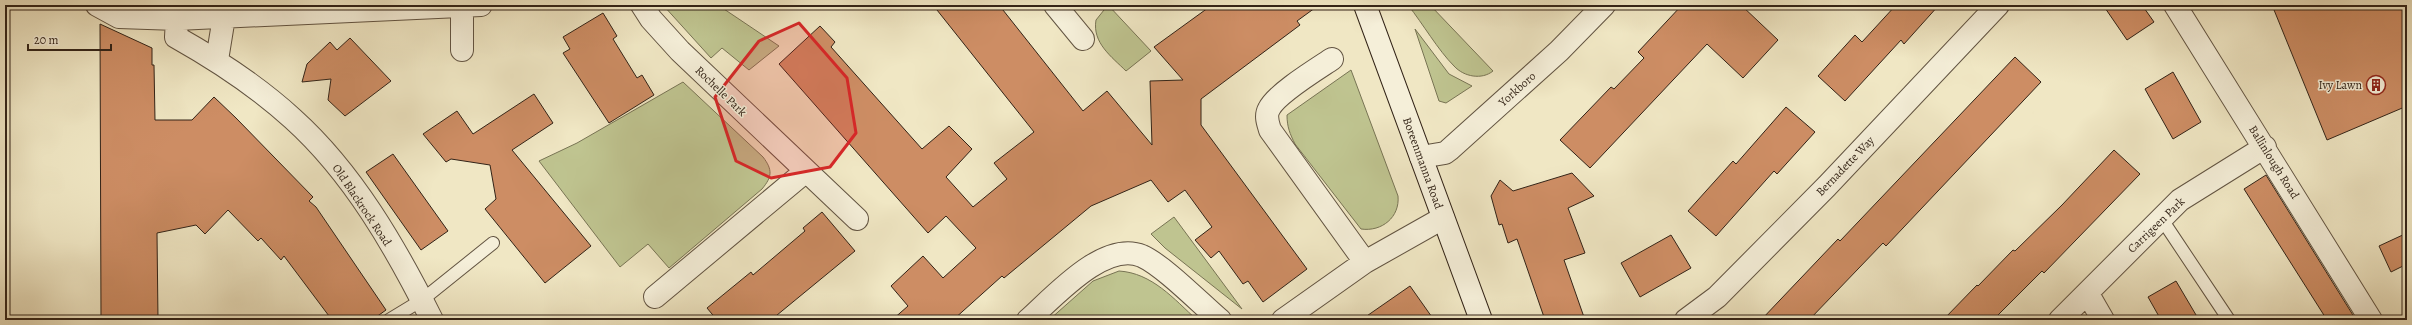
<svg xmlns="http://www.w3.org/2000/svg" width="2412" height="325" font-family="Alegreya,serif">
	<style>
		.green { fill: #bfc490; stroke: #787454 }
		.building { fill: #cd8d64; stroke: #322317 }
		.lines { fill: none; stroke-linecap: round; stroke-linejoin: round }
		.lane-casing { stroke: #625442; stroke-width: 14 }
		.street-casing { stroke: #625442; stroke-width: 24 }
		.secondary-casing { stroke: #322317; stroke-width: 24 }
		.lane { stroke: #f5efd9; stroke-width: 12 }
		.street { stroke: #f5efd9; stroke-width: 22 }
		.secondary { stroke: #f5efd9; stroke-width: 22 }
		.marked { fill: #d62828; fill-opacity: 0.2; stroke: #d62828; stroke-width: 3; stroke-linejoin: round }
		.labels { text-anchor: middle; stroke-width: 3; stroke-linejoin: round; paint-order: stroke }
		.poi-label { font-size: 12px; fill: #322317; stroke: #f5efd9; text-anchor: end }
		.street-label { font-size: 12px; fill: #322317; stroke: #f5efd9 }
	</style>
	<rect width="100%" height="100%" fill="#f0e7c4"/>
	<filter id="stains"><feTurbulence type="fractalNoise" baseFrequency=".005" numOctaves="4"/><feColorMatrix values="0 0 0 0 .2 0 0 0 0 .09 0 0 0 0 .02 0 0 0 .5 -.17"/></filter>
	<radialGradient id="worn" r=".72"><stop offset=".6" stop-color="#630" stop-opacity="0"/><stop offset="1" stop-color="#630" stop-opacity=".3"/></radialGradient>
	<path class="green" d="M663,5H718L779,46L749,70L722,48L711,58Z
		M1108,5L1151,51L1126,71C1112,57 1092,43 1096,20Z
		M1408,5H1430L1493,71C1482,80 1464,77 1454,66C1438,50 1423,24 1408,5Z
		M1415,29L1449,74L1472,86L1446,103L1439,101Z
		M1351,70L1398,196C1400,217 1382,232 1361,229L1295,144C1290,134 1287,127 1287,115Z
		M683,82L763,157C773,170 772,177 762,189L669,268L648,244L620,267L539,161L577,143Z
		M1174,217L1242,309L1165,248L1151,234Z
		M1119,271C1152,273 1174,299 1197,320H1049L1093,281Z"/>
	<path class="building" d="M933,5H999L1083,111L1107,91L1152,145L1150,81L1183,80L1154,47L1212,5H1319L1297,21L1300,25L1201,99V125L1307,269L1263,302L1248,281L1243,284L1219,251L1211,258L1195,240L1212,227L1185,190L1168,202L1151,180L1091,206L1004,278L1002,276L953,320H892L908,306L891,286L923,256L943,278L976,248L946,216L928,233L779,64L820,26L835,42L831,47L922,149L949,126L972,149L946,177L973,207L1007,179L994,163L1034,132Z
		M1682,5H1741L1778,40L1743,78L1707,44L1590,168L1560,140L1611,87L1614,89L1644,58L1638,52Z
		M1896,5H1939L1904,44L1901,40L1845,101L1818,76L1855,35L1862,42Z
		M2103,5H2142L2154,22L2127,40Z
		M2272,5H2407V106L2327,140Z
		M603,13L617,36L613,39L637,78L642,75L654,95L609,123L563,53L570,49L563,37Z
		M100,24L152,48V65H154L155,120H192L214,97L236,118L313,197L309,201L316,207L386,310L372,320H332L284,256L281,260L261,238L258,241L228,210L205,234L196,225L157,233L158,320H101Z
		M350,38L391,81L345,116L328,100L331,79L302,82L307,64L330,42L337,50Z
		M2015,57L2041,82L1886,246L1883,243L1809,320H1761L1838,239L1840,241Z
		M2173,72L2201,122L2173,139L2145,89Z
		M534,94L553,123L512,150L591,246L545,283L485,209L496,199L490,165L451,159L446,162L423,134L457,111L473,134Z
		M1786,107L1815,132L1777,174L1774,171L1716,236L1688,211L1733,161L1736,164Z
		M2114,150L2140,174L2044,273L2042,271L1993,320H1943L1977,285L1978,286L2013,250L2015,251L2062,205Z
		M393,154L448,231L421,250L366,172Z
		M1572,173L1594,196L1568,208L1585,253L1564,260L1585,320H1545L1517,239L1508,243L1502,224L1499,225L1491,196L1500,180L1513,191Z
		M2266,175L2356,320H2327L2244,189Z
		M822,212L855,251L771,320H717L707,308L751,272L753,275L805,231L803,228Z
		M2407,233V264L2391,272L2379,246Z
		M1671,235L1691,268L1640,297L1621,263Z
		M2176,281L2199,320H2161L2148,297Z
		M1410,286L1434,320H1361Z"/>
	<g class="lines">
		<g class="lane-casing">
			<path id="lane" d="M2161,218L2229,320
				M389,320L422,300L493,243"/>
		</g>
		<g class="street-casing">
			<path id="street" d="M97,5L119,17L177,19L481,5
				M642,5L651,19L680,51L857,219
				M1055,5L1083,39
				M2175,5L2371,320
				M462,7V50
				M177,19L176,37C217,60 258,87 293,119C353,173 396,248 432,320
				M1332,59C1317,69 1276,94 1269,109C1265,116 1268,123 1270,130L1365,262
				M217,60L224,17
				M1421,157L1445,153L1449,150L1559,51L1604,5
				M2088,294L2103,320
				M655,297L806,171
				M1028,320C1054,297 1104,240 1142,256C1164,266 1200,303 1220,320
				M1283,320L1365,262L1443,218
				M1686,320L1717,297L1827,186L1998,5
				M2060,320L2180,200L2265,147"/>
		</g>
		<g class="secondary-casing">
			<path id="secondary" d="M1365,5L1481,320"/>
		</g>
		<use href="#lane" class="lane"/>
		<use href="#street" class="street"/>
		<use href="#secondary" class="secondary"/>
	</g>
	<path class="marked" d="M799,23L847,78L856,133L830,167L771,178L736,161L715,97L759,41Z"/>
	<defs>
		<g id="building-ring" transform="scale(1)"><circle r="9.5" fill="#f5efd9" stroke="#8f2418" stroke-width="1.5"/><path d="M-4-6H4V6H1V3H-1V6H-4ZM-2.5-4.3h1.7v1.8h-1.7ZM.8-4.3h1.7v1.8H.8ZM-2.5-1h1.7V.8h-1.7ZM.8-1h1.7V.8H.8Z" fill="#8f2418"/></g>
	</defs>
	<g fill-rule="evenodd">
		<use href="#building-ring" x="2376" y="85"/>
	</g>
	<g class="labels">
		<g class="poi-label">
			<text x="2362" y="89">Ivy Lawn</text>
		</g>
		<g class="street-label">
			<text transform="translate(1517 89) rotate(-42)" y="4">Yorkboro</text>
			<text transform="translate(721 91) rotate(44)" y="4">Rochelle Park</text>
			<text transform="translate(2274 162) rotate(58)" y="4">Ballinlough Road</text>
			<text transform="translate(1423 163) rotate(70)" y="4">Boreenmanna Road</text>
			<text transform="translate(1845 166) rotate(-46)" y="4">Bernadette Way</text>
			<text transform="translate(362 205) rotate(56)" y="4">Old Blackrock Road</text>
			<text transform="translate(2156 225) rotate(-44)" y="4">Carrigeen Park</text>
		</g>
	</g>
	<rect width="2412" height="325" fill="none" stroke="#f0e7c4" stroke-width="20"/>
	<rect x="6" y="6" width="2400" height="313" fill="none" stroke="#322317" stroke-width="2"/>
	<rect x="10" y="10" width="2392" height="305" fill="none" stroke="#322317"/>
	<path d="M28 44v6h83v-6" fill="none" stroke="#322317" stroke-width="2"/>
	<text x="34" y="44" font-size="12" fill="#322317" stroke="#f5efd9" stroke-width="3" paint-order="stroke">20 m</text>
	<rect width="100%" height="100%" filter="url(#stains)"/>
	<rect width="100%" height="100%" fill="url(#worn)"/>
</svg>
